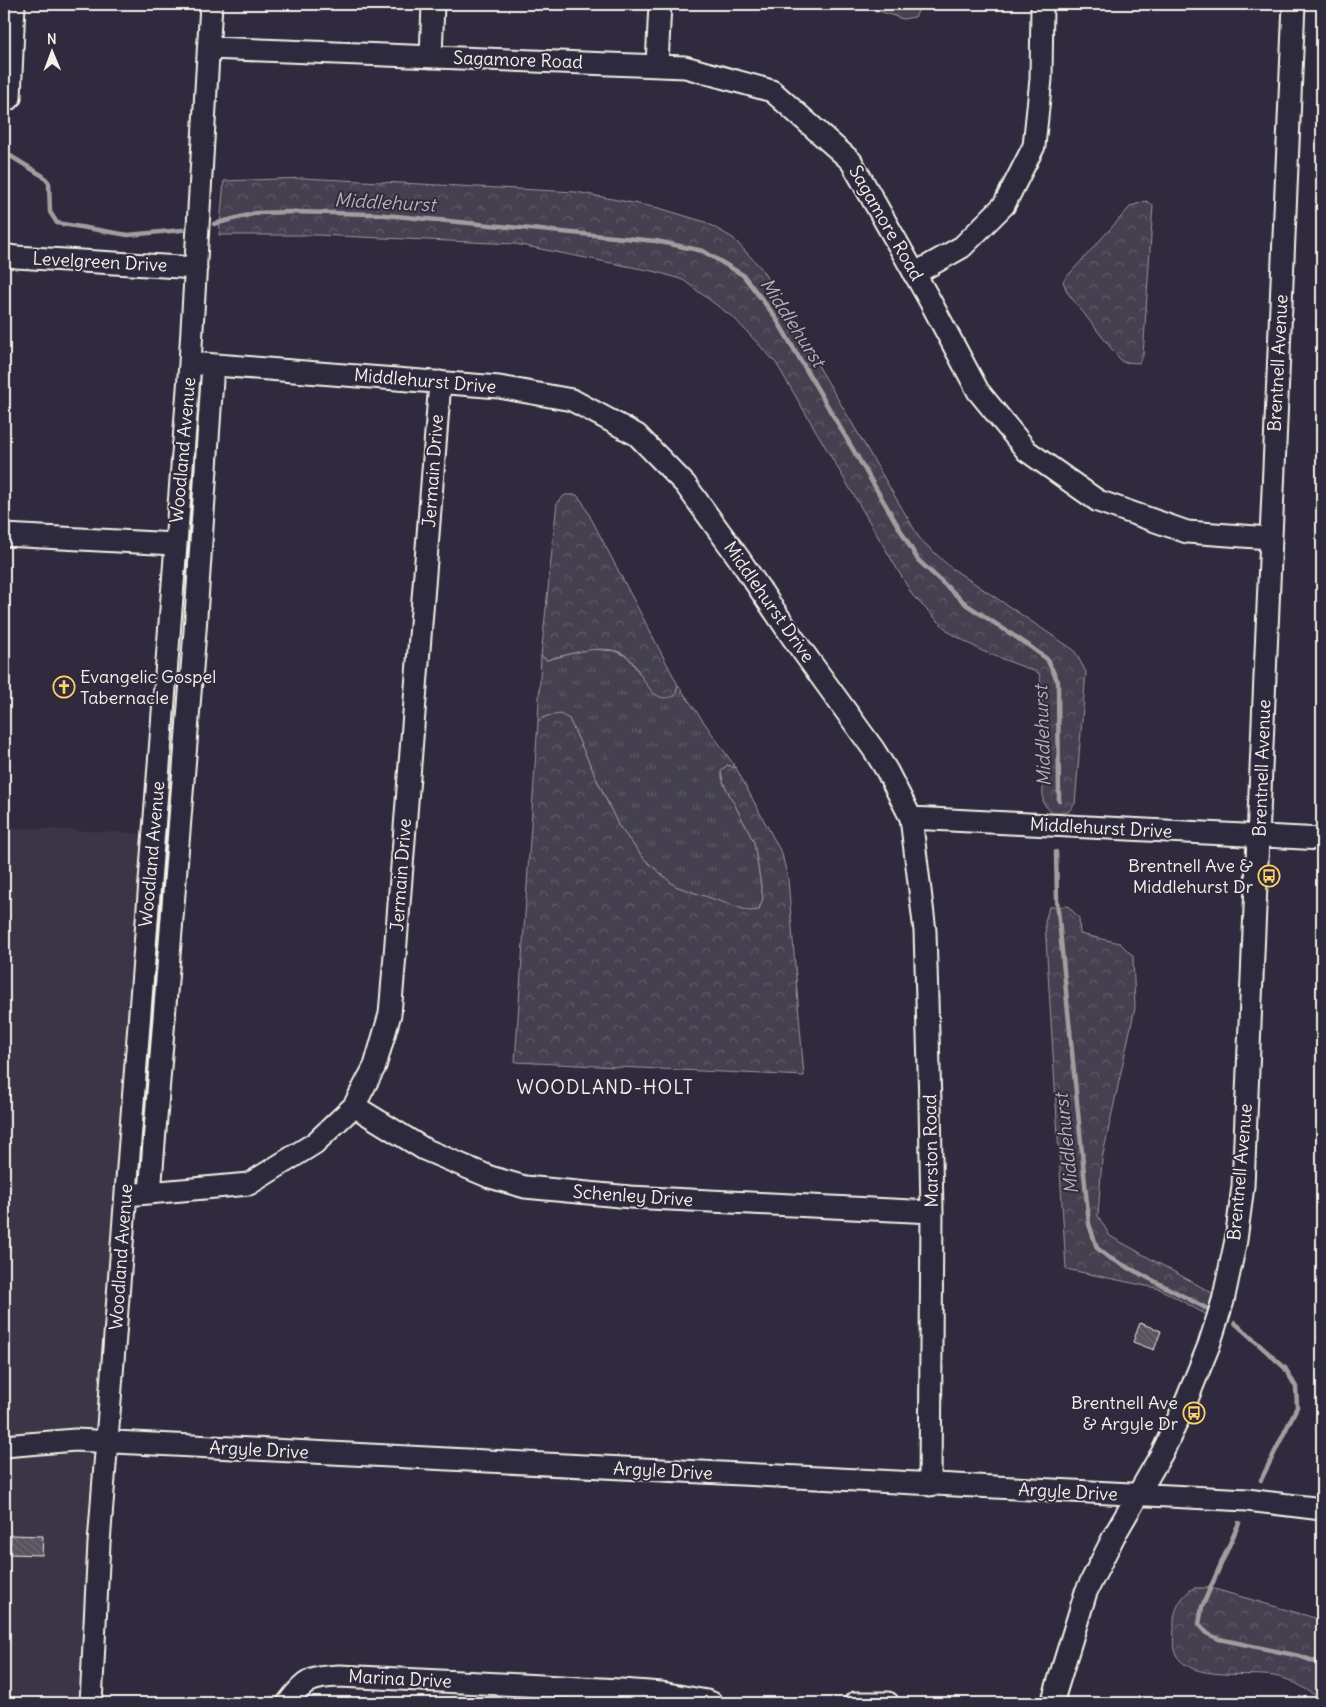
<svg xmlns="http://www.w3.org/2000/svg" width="1326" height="1707" font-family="Delius,sans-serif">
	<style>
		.built { fill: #3b3647 }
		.grass { fill: url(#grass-tufts); stroke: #9c989c }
		.forest { fill: url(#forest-crowns); stroke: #9c989c }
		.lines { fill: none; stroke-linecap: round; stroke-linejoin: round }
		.stream { stroke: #a19ea0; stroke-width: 4.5 }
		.building { fill: url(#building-back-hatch); stroke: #f4f1e8 }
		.minor-casing { stroke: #f4f1e8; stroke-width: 25 }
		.minor { stroke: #2f2a3d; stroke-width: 21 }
		.labels { text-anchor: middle; stroke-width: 4; stroke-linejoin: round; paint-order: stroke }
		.street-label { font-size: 18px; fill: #f4f1e8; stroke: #2f2a3d }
		.poi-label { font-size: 18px; fill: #f4f1e8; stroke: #2f2a3d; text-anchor: end }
		.water-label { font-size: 19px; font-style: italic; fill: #b6b2b2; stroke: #2f2a3d }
		.neighbourhood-label { font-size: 19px; letter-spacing: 1px; fill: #f4f1e8; stroke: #2f2a3d }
	</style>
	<defs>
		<pattern id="grass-tufts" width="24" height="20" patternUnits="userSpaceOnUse" patternTransform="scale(1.25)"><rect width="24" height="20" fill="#454050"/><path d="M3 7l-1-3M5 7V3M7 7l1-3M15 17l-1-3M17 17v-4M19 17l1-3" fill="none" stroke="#605c69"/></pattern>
		<pattern id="forest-crowns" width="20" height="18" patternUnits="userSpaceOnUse" patternTransform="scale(1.25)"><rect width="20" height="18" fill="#454050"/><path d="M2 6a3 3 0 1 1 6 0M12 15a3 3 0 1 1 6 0" fill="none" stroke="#605c69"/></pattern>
		<pattern id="building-back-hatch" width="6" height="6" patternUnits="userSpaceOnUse" patternTransform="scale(1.25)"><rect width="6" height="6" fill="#56525f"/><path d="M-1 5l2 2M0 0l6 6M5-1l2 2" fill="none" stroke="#6f6b76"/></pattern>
	</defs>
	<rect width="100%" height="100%" fill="#2f2a3d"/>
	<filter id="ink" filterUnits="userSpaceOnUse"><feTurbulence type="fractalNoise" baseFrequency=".02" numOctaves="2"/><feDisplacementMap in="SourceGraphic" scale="10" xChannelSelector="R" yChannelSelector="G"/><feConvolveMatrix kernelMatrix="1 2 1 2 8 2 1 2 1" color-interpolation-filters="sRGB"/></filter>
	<g filter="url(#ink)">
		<path class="built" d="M4,827L152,834L91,1703H4Z"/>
		<path class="grass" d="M589,649L615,651L628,657L652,691L675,696L678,685L736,768L727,765L721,772L724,784L754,842L763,898L759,910L749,912L675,886L645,860L618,825L569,719L547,716L538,721L541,656L547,660Z"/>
		<path class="forest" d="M858,4H922L915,17L903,19Z
			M303,178L576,192L659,208L705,222L733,238L761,268L920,539L950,567L1074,650L1086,672L1075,804L1068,812H1051L1043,803L1042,688L1039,673L982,651L949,632L913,596L776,363L735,319L683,280L657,272L515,244L316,235H219L224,181Z
			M1146,201L1153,205L1143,356L1139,363L1122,362L1067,292L1063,281L1131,206Z
			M565,495H577L582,501L678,685L675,696C671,697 664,699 660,697C645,690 640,669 629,658C610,640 569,654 547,660L541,656L557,502Z
			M560,714L569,719L618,825L645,860L675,886L749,911L759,910L763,898L754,842L724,784L721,772L727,765L736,768L782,854L788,879L804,1076L515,1062L538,721L547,716Z
			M1068,906L1079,918L1080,934L1120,943L1133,956L1135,1008L1102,1159L1098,1216L1110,1236L1212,1293L1207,1315L1160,1289L1066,1269L1045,922L1049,907Z
			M1193,1588H1211L1322,1620V1700C1308,1691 1296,1681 1279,1677C1251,1670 1190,1684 1175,1653C1172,1647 1174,1634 1174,1626C1173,1610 1180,1598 1193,1588Z"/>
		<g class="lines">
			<path class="stream" d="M4,152L43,176L49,183L50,212L57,223L128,235L182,230
				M214,224L256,213L291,212L375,214L656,241L703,251L743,275L774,315L918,560L967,605L1028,645L1047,659L1058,682L1059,801
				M1056,852L1057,900L1089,1224L1097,1248L1108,1257L1206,1308
				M1235,1323L1285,1368L1296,1387L1297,1407L1261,1480
				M1239,1523L1202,1607L1199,1624L1208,1634L1219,1639L1299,1656L1322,1664"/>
		</g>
		<path class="building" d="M1140,1323L1161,1331L1154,1350L1133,1342Z
			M11,1535L43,1536L42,1555L10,1554Z"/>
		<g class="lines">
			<g class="minor-casing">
				<path id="minor" d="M209,48L685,67L772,91L851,161L929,299L978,391L1027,451L1098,501L1187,532L1270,538
					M431,57L433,4
					M657,65L660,4
					M10,98L14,4
					M4,255L16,257L196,268
					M914,274L962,247L1004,205L1034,146L1041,79L1042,4
					M190,363L499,387L572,400L637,435L685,484L738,557L793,638L874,750L887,771L911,818L1322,839
					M4,535L175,544
					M911,818L925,931L930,1103L932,1212L930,1485
					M354,1106L424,1149L490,1177L525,1187L630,1197L932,1212
					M150,1193L195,631L213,365
					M126,1195L249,1184L315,1143L354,1106L375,1066L390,1014L395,955L440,382
					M4,1446L75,1440L1247,1500L1322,1509
					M91,1703L99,1543L190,363L211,4
					M288,1703C305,1680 311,1677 339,1676L621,1690L662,1693L707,1701L712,1703
					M855,1703H888
					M1052,1703L1086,1592L1114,1536L1162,1453L1183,1409L1209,1345L1223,1301L1236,1240L1243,1186L1294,4"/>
			</g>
			<use href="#minor" class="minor"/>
		</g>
	</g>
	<defs>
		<g id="church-ring" transform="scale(1.125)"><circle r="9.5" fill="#2f2a3d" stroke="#ffd166" stroke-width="1.5"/><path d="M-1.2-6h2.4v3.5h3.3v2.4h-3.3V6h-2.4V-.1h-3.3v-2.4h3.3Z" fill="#ffd166"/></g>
		<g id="bus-ring" transform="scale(1.125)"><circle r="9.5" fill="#2f2a3d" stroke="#ffd166" stroke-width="1.5"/><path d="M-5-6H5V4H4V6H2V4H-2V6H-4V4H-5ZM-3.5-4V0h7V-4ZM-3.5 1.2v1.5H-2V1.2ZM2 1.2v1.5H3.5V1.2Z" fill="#ffd166"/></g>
	</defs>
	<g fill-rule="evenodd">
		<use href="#church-ring" x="64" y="687"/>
		<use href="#bus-ring" x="1269" y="876"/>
		<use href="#bus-ring" x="1194" y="1413"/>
	</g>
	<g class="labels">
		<g class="street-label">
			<text transform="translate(518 60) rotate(2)" y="6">Sagamore Road</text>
			<text transform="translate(886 223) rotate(60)" y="6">Sagamore Road</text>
			<text transform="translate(100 262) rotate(3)" y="6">Levelgreen Drive</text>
			<text transform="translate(1278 363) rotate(-87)" y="6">Brentnell Avenue</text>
			<text transform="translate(425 381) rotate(5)" y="6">Middlehurst Drive</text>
			<text transform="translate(183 450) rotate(-85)" y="6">Woodland Avenue</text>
			<text transform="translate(433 471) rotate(-86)" y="6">Jermain Drive</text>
			<text transform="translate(769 602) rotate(55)" y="6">Middlehurst Drive</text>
			<text transform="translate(1262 768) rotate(-88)" y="6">Brentnell Avenue</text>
			<text transform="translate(1101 828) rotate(3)" y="6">Middlehurst Drive</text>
			<text transform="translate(152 854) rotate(-85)" y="6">Woodland Avenue</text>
			<text transform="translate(401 875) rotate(-86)" y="6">Jermain Drive</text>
			<text transform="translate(931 1151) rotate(-91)" y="6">Marston Road</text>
			<text transform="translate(1240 1172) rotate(-85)" y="6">Brentnell Avenue</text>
			<text transform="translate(633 1196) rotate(4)" y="6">Schenley Drive</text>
			<text transform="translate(121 1257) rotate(-86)" y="6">Woodland Avenue</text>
			<text transform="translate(259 1450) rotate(3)" y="6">Argyle Drive</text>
			<text transform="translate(663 1471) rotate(3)" y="6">Argyle Drive</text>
			<text transform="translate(1068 1492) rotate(3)" y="6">Argyle Drive</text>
			<text transform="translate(400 1679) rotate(3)" y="6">Marina Drive</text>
		</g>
		<g class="poi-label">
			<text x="80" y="683" text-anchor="start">Evangelic Gospel<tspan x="80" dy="21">Tabernacle</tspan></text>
			<text x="1253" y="872">Brentnell Ave &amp;<tspan x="1253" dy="21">Middlehurst Dr</tspan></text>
			<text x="1178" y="1409">Brentnell Ave<tspan x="1178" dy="21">&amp; Argyle Dr</tspan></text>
		</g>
		<g class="water-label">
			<text transform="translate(385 202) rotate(3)" y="7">Middlehurst</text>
			<text transform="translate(793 322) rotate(57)" y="7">Middlehurst</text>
			<text transform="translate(1042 736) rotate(-92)" y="7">Middlehurst</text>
			<text transform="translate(1066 1144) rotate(-96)" y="7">Middlehurst</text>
		</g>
		<g class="neighbourhood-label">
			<text x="605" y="1094">WOODLAND-HOLT</text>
		</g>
	</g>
	<rect width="1326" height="1707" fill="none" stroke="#2f2a3d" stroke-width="20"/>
	<rect x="10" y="10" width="1306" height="1687" fill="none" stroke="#f4f1e8" stroke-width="2" filter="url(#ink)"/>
	<g transform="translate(52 52) rotate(359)" stroke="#2f2a3d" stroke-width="4" paint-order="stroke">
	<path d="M0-4L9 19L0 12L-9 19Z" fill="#f4f1e8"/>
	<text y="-8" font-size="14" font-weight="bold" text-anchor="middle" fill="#f4f1e8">N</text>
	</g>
</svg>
